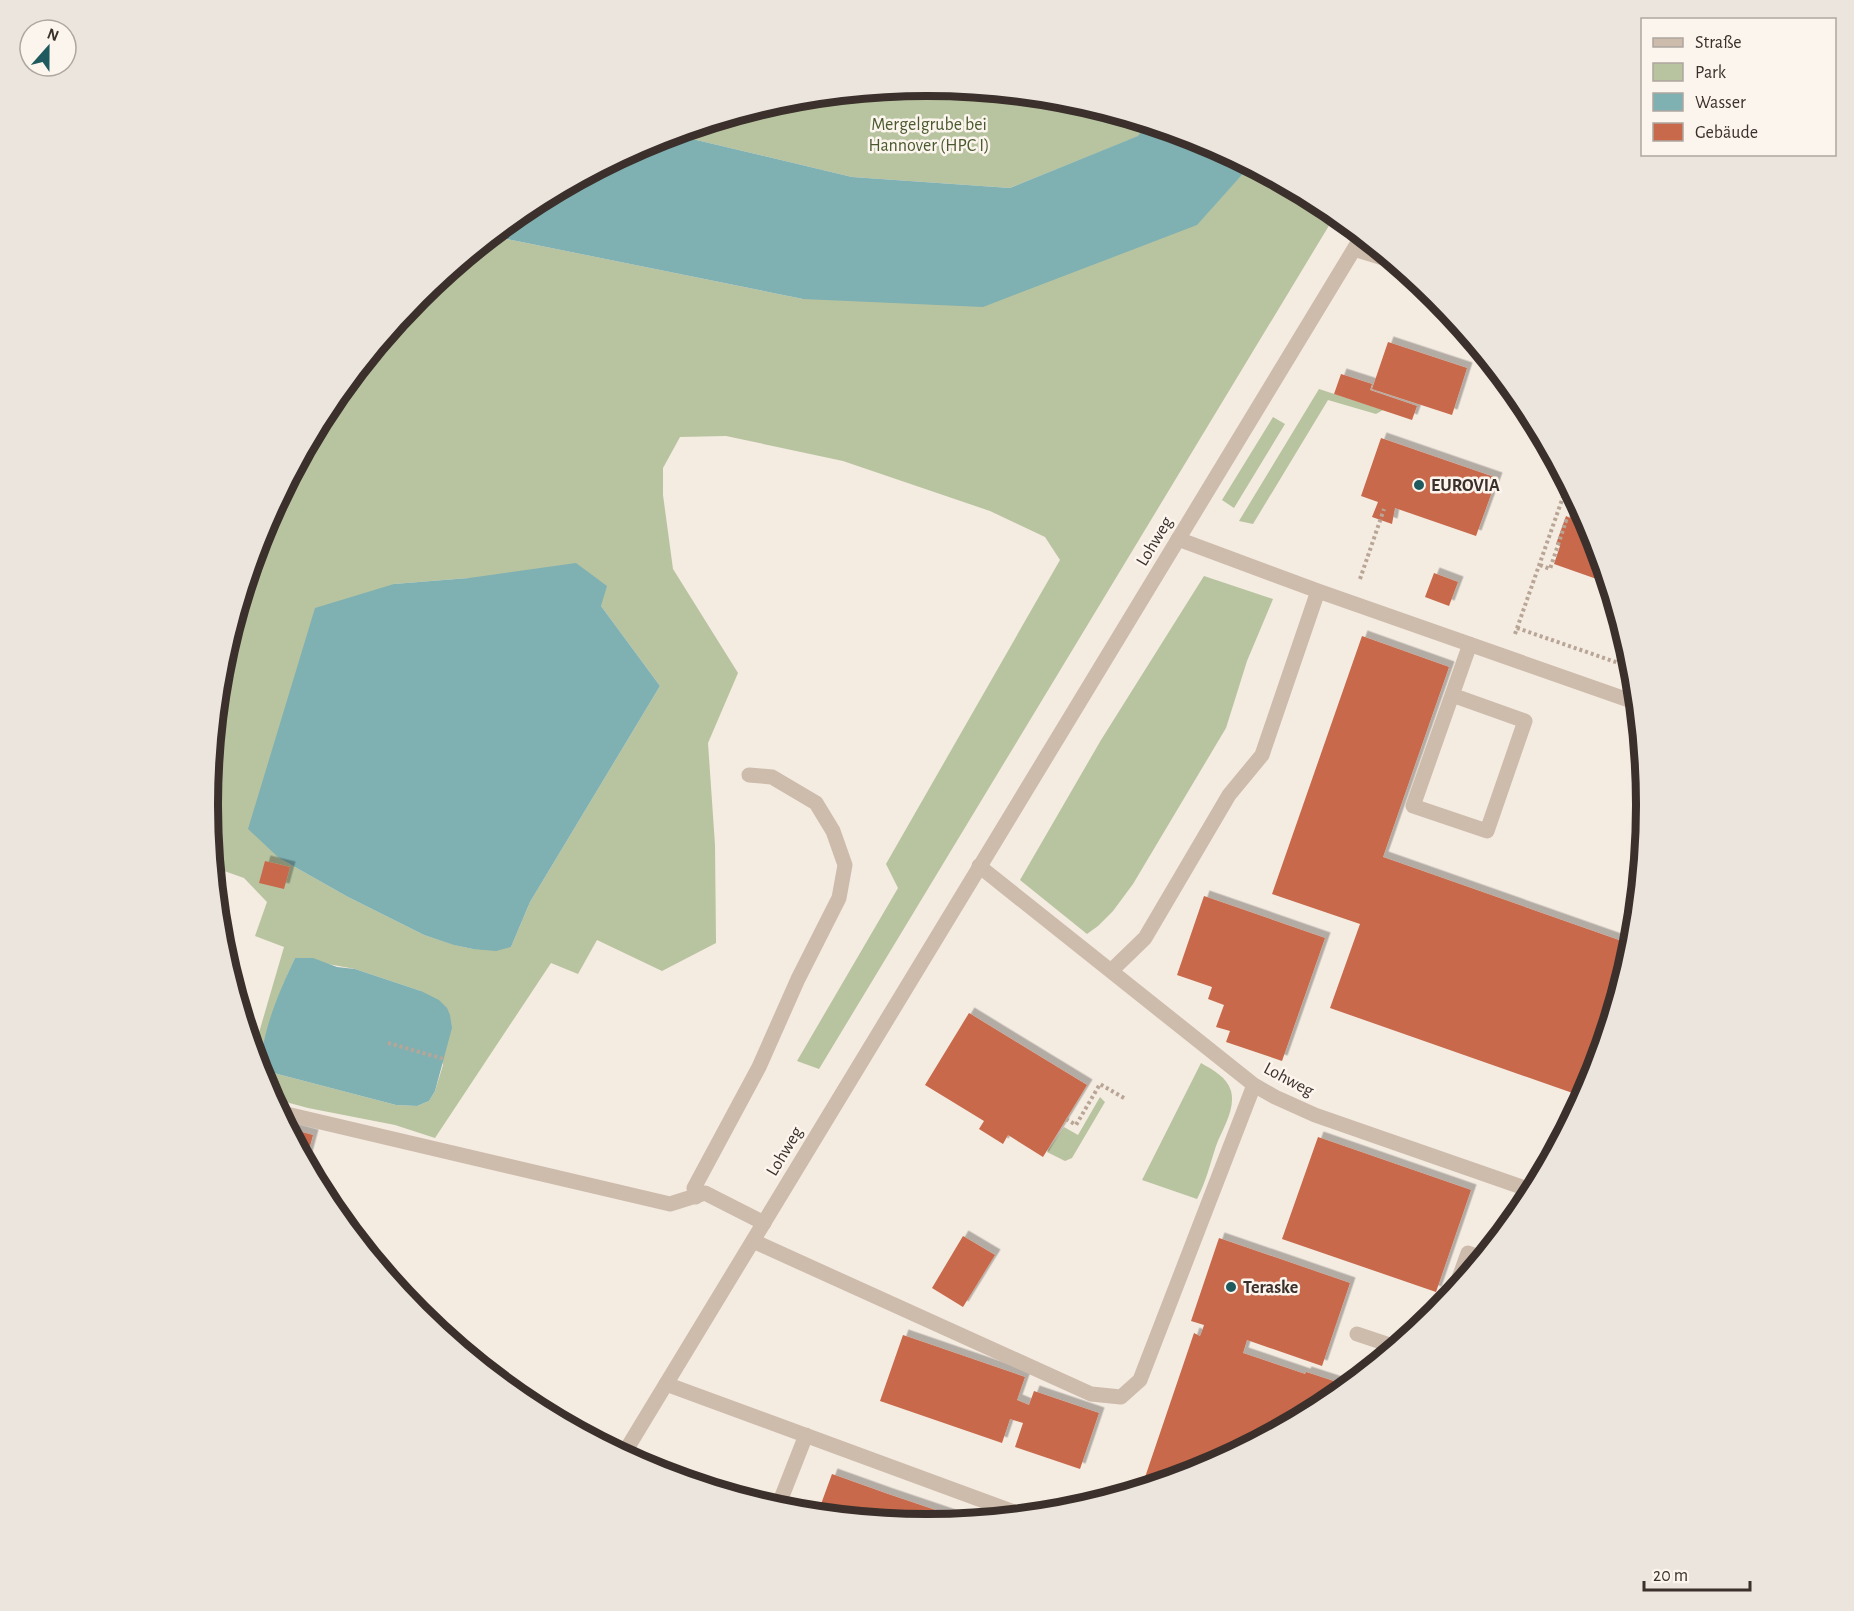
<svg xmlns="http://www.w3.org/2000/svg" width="1854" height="1611" font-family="'Alegreya Sans',sans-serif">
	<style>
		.green { fill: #b8c4a0; fill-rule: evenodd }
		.water { fill: #7fb0b2 }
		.building { fill: #c8694b; filter: url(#shadow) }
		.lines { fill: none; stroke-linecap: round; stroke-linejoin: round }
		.path { stroke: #b9a596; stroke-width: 4; stroke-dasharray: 3 3; stroke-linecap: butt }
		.service { stroke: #cdbbac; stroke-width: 15 }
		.minor { stroke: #cdbbac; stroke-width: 15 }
		.poi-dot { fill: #1f5a5e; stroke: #fbf5ee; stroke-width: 2 }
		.labels { text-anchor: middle; stroke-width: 5; stroke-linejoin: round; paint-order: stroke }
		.park-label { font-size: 18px; fill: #4a5a2e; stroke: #fbf5ee }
		.poi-label { font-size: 18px; font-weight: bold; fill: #3b302b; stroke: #fbf5ee; text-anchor: start }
		.street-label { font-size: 18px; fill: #3b302b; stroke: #fbf5ee }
		.rim { fill: none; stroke: #3b302b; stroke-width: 8 }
	</style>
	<defs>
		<filter id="shadow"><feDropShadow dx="5.5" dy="-5.5" stdDeviation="0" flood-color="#0004"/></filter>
	</defs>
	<rect width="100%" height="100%" fill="#f4ebe1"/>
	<path class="green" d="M927,86L1068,99L1147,124L1139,136L1010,188L852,177L671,134L787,99Z
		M1250,166L1327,207L1336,214L819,1069L797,1061L898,888L886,864L1060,560L1045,537L990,511L843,461L726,436L680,437L663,468V495L673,569L738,673L708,743L715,845L716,943L662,971L597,940L578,974L551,963L435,1138L395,1125L308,1108L271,1098L262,1081L255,1059L258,1036L284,947L255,936L267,902L244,878L213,867L207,805L221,665L240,603L265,544L262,529L329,405L418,296L492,236L803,299L1196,225ZM469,578L601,606L660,686L530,902L511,947L473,949L455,945L424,935L348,897L279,858L394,584ZM295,958L355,969L421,991L443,1065L435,1091L429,1101L417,1106L396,1105L266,1071L261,1064C266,1027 279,992 295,958Z
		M1319,389L1383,410L1376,414L1328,400L1253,524L1239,521Z
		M1273,417L1285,424L1234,508L1222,500Z
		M1204,576L1273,599L1247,661L1226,728L1133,884L1113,911L1098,926L1087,934L1020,880L1101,740Z
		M1201,1063C1213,1070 1227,1077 1231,1091C1236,1109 1222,1130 1216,1146C1210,1164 1206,1182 1197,1199L1142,1180Z
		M1100,1097L1105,1102L1072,1158L1065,1161L1047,1152L1064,1127L1078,1135Z"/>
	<path class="water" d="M1147,124L1203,140L1250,166L1197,225L983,307L803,299L492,236L527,207L652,140L671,134L852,177L1010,188L1138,136Z
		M576,563L607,586L601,606L660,686L530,902L511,947L496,951L473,949L454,945L424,935L348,897L279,858L248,829L315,608L394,584L469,578Z
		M295,958H313L337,967L355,969L421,991L439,1000L447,1008L450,1015L452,1028L435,1091L429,1101L417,1106L396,1105L266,1071L261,1064C263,1028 280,990 295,958Z"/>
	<path class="building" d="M1388,342L1467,368L1452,415L1372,389Z
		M1341,374L1372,384L1370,390L1417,406L1412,420L1334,394Z
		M1381,438L1497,478L1476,536L1395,508L1392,524L1372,517L1378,502L1361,496Z
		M1576,500L1592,530L1608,583L1554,564L1560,546L1556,544L1566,516L1570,518Z
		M1434,573L1458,582L1449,606L1425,597Z
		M1362,636L1449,667L1383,857L1633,945L1592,1081L1584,1097L1330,1008L1360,924L1272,894Z
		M265,861L290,867L284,889L259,883Z
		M1204,896L1325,938L1282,1061L1226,1042L1230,1031L1216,1027L1224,1005L1208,999L1212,987L1177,975Z
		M969,1013L1087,1085L1043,1157L1008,1135L1003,1144L979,1129L984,1121L925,1085Z
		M287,1128L313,1135L306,1161H304Z
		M1318,1137L1471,1190L1436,1292L1282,1239Z
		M963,1236L995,1255L963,1307L932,1288Z
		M1219,1238L1350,1283L1322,1366L1247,1340L1243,1353L1305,1374L1306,1372L1349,1386L1327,1404L1202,1471L1141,1489L1194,1333L1200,1336L1202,1331L1204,1325L1191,1321Z
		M903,1335L1025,1377L1017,1400L1029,1405L1034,1391L1099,1413L1080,1469L1015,1447L1023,1423L1010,1419L1002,1443L880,1401Z
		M832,1474L888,1494L968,1521L927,1525L817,1515Z"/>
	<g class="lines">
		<path class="path" d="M1540,565L1550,569L1566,521L1568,522
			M1360,579L1384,509
			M1517,628L1633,668
			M1515,634L1563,497
			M388,1043L444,1059
			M1066,1119L1076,1125L1100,1084L1124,1098"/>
		<path class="service" d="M1178,539L1318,591L1637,703
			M1452,695L1525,721L1487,831L1413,806L1470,644
			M979,866L1254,1085L1275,1097L1315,1115L1533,1191
			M1111,971L1145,938L1229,795L1262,755L1318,591
			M278,1112L670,1204L705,1193L764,1223
			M696,1197L694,1188L759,1067L798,979L839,898L845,865L833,831L816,803L772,777L749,775
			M753,1241L1091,1394L1121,1397L1140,1380L1254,1085
			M1454,1292L1468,1253L1483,1258
			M1357,1334L1396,1347
			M666,1384L1025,1516
			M777,1509L806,1435"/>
		<path class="minor" d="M1354,249L1393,261
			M623,1455L1362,236"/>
	</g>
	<g class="poi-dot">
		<circle cx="1419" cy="485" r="6"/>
		<circle cx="1231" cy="1287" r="6"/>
	</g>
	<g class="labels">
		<g class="park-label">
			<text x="929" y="130">Mergelgrube bei<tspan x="929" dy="21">Hannover (HPC I)</tspan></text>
		</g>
		<g class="poi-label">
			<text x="1431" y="491">EUROVIA</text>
			<text x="1243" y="1293">Teraske</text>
		</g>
		<g class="street-label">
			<text transform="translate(1154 541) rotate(-59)" y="6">Lohweg</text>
			<text transform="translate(1289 1079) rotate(28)" y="6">Lohweg</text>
			<text transform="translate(784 1151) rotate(-59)" y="6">Lohweg</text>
		</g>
	</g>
	<path d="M0 0H1854V1611H0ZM218 805a709 709 0 1 1 1418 0a709 709 0 1 1-1418 0Z" fill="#ece5de" fill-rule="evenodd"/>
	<path class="rim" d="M218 805a709 709 0 1 1 1418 0a709 709 0 1 1-1418 0Z"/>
	<rect x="1641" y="18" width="195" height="138" fill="#fbf5ee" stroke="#aea6a0" stroke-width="1.5"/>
	<rect x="1653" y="38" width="30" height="9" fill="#cdbbac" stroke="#aea6a0" stroke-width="1.5"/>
	<text x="1695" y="48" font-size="18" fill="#3b302b">Straße</text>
	<rect x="1653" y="63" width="30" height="18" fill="#b8c4a0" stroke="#aea6a0" stroke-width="1.5"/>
	<text x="1695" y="78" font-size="18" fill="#3b302b">Park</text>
	<rect x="1653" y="93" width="30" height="18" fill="#7fb0b2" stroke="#aea6a0" stroke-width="1.5"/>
	<text x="1695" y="108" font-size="18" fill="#3b302b">Wasser</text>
	<rect x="1653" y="123" width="30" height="18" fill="#c8694b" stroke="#aea6a0" stroke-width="1.5"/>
	<text x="1695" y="138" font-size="18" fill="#3b302b">Gebäude</text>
	<g transform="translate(48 48) rotate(21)"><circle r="28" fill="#fbf5ee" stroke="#aea6a0" stroke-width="1.5"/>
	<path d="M0-4.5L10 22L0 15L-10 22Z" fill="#1f5a5e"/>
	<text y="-9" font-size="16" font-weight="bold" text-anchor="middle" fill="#3b302b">N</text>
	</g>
	<path d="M1644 1581v9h106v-9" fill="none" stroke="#3b302b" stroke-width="3"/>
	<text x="1653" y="1581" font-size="18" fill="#3b302b" stroke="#fbf5ee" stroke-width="4.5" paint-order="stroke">20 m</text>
</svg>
